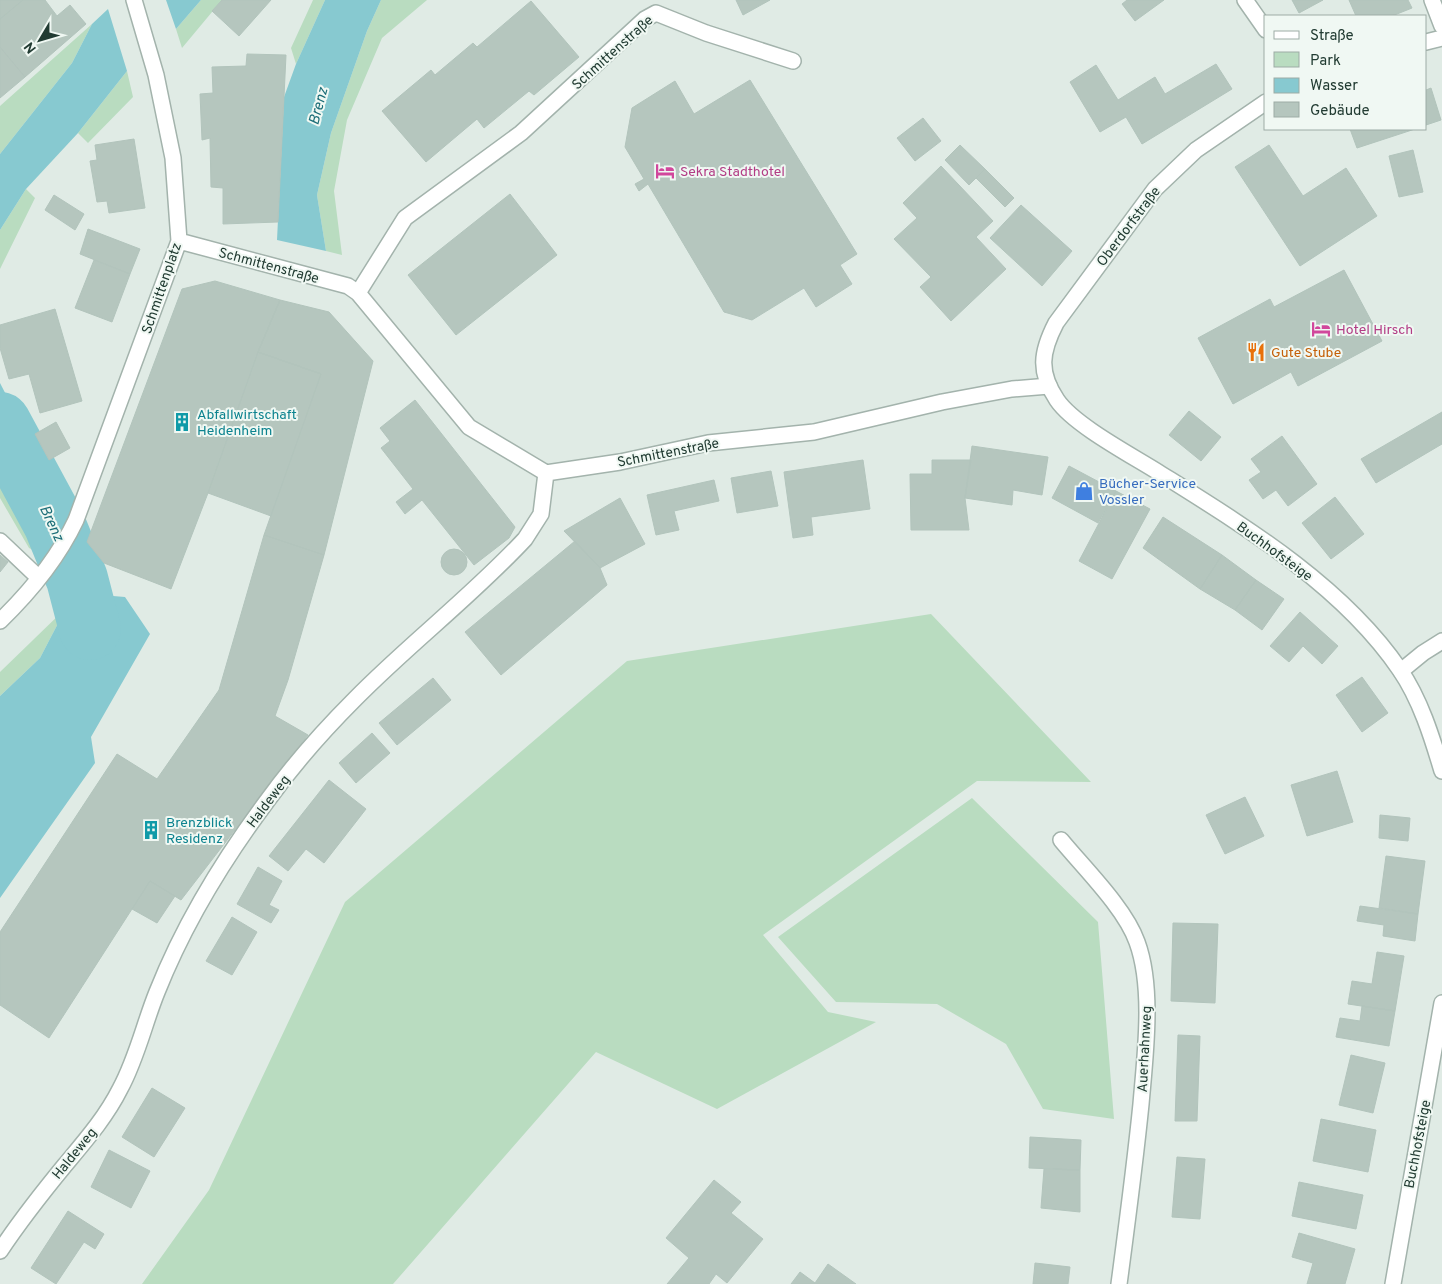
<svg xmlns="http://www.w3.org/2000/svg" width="1442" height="1284" font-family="Overpass,sans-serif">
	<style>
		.green { fill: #b9dcc0 }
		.water { fill: #87c9d0 }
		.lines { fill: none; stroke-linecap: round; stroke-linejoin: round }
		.river { stroke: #87c9d0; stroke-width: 62 }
		.building { fill: #b5c6be; stroke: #b2c4bc }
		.minor-casing { stroke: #a3b3ac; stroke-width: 18 }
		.tertiary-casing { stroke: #a3b3ac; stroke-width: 18 }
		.minor { stroke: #fff; stroke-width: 15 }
		.tertiary { stroke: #fff; stroke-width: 15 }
		.labels { text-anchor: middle; stroke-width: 4; stroke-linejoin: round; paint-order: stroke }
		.street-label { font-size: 14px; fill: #213b32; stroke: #f0f8f3 }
		.hotel-label { font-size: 14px; fill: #b23c85; stroke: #f0f8f3; text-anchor: start }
		.food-label { font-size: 14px; fill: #c56008; stroke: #f0f8f3; text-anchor: start }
		.culture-label { font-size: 14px; fill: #0d838f; stroke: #f0f8f3; text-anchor: start }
		.shop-label { font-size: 14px; fill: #366cbe; stroke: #f0f8f3; text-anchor: start }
		.water-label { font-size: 15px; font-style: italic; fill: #1b6d77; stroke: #f0f8f3 }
	</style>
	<rect width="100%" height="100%" fill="#e0ebe5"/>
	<path class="green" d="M201,0H222L182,48L176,29Z
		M313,0H325L296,64L291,48Z
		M381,0H427L382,38L347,120L334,191L342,255L326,251L317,195L331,133L367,31Z
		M92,24L72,63L0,154V106Z
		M127,71L133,97L88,143L78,133Z
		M26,189L35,198L0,269V230Z
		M0,468L43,547L37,552L29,548L0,498Z
		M66,608L40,658L0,696V672Z
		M931,614L1091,782L977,781L763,935L828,1012L876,1022L717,1109L596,1052L393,1284H142L209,1190L345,902L627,661Z
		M972,798L1098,922L1114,1119L1043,1109L1006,1044L937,1004L836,1002L778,937Z"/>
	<path class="water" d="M166,0H201L176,29Z
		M325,0H381L367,31L331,133L317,195L326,251L277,240L284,97L296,64Z
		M108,9L127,71L78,133L26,189L0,230V154L72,63L92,24Z
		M0,383L64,507L43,547L0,468Z
		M113,596L125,597L150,634L91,737L95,763L0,898V696L40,658L66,608Z"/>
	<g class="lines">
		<path class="river" d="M0,423L54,523L77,579L90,629"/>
	</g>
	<path class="building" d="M0,0H23L0,19Z
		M23,0H45L57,16L70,5L86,24L25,77L0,47V19Z
		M222,0H271L239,36L212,11Z
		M736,0H770L743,15Z
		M1127,0H1164L1135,21L1122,4Z
		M1292,0H1323L1299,13Z
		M1349,0H1408L1412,8L1392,16H1356Z
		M531,1L579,57L534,95L529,91L484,128L477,119L426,162L382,111L431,70L435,75L473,43L477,47Z
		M0,47L25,77L0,98Z
		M247,54L286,55L278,222L223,224V188L211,187L210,138L202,140L200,94L213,93L212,67L246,66Z
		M1216,64L1232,89L1142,144L1126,117L1100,132L1070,82L1096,65L1118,100L1155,77L1165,94Z
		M750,80L857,254L840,265L852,284L816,307L804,288L752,320L724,312L648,184L639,191L635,184L644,179L625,147L632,108L675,81L694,114Z
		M1431,88L1441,120L1426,125V90Z
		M923,118L941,141L915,161L897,138Z
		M1350,129H1415L1357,148Z
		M134,139L145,208L109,213L107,201L97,202L90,161L97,160L95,145Z
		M960,145L985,169L969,185L945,160Z
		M1269,145L1303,196L1346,168L1377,216L1300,266L1235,167Z
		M1413,150L1423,192L1399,197L1389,156Z
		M941,166L993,221L976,237L1006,269L951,321L920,287L931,277L894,239L917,218L903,203Z
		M985,169L1014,198L1005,207L976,178Z
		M510,194L557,255L456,335L408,275Z
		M54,195L84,214L75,230L45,210Z
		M1021,205L1072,251L1042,286L990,238Z
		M88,229L140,249L130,274L80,254Z
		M94,260L130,274L112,322L75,308Z
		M1344,270L1382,341L1298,386L1291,372L1233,404L1198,338L1270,299L1274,307Z
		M215,281L280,300L258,352L208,493L171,589L104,563L87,542L182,289Z
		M280,300L329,312L373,361L324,555L264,535L321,374L258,352Z
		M55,309L82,401L40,413L29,374L9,379L0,348V325Z
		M258,352L321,374L271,516L208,493Z
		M415,400L515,527L509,538L474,565L422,500L405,514L396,502L413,489L381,448L390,441L380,428Z
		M1189,411L1221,437L1201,461L1169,435Z
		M1442,412V444L1376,483L1361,459Z
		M56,422L70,448L49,460L35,434Z
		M1282,436L1317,484L1288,506L1276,490L1263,499L1249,480L1261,472L1251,459Z
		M972,446L1048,457L1042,495L1013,490L1012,505L965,498Z
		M863,460L870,509L811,517L813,535L793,538L784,472Z
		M932,460H971L965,498L969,530H911L910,474H932Z
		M1069,466L1116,491L1098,523L1052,498Z
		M771,471L778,506L737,513L731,478Z
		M714,480L719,501L674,511L679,530L656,535L647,495Z
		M1116,491L1150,509L1112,579L1079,561Z
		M1335,497L1364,534L1331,559L1302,523Z
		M620,498L645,544L600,568L564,531Z
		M1163,517L1222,555L1200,589L1143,548Z
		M264,535L324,555L288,680L275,716L308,735L181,900L150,881L49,1038L0,1005V932L117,754L157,779L219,690Z
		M575,541L600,568L607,585L501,675L465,632Z
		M441 562a13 13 0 1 1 26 0a13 13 0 1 1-26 0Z
		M0,555L8,562L0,572Z
		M1222,555L1256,580L1235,610L1200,589Z
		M1256,580L1284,599L1262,630L1235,610Z
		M1300,612L1338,646L1322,664L1303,646L1289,662L1270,646Z
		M1362,677L1388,713L1362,732L1336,695Z
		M433,678L451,700L397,745L379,723Z
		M372,733L390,753L356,783L339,763Z
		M1337,771L1353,822L1307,836L1291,785Z
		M329,780L366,809L324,863L306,849L288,871L269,856Z
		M1245,797L1264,836L1225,854L1206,815Z
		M1380,815L1410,818L1408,841L1379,838Z
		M1386,856L1425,861L1418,914L1379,908Z
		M258,867L282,881L269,905L279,910L271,923L237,904Z
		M150,881L175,896L157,923L132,909Z
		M1360,906L1418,914L1415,941L1383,936L1384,925L1357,921Z
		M232,917L257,932L232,975L206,961Z
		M1173,923L1218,924L1215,1003L1171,1001Z
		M1377,952L1404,956L1395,1011L1348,1004L1352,981L1372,984Z
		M1362,1006L1395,1011L1389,1046L1336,1037L1340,1018L1360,1021Z
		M1178,1035L1200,1036L1197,1121H1175Z
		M1351,1055L1385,1063L1373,1113L1339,1105Z
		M152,1088L185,1108L154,1157L122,1137Z
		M1321,1119L1376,1130L1368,1172L1313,1161Z
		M1030,1137L1081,1140L1080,1170L1029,1168Z
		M109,1150L150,1171L131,1208L91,1187Z
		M1177,1157L1205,1159L1200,1219L1172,1217Z
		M1044,1169L1080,1170V1212L1041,1208Z
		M714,1180L741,1202L731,1213L763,1239L727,1283L716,1274L709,1284H667L689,1258L666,1238Z
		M1299,1182L1363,1195L1356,1229L1292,1216Z
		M68,1211L104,1234L95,1249L84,1242L56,1284L31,1268Z
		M1299,1233L1355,1249L1345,1284H1307L1313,1263L1292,1257Z
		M1035,1263L1070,1267L1068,1284H1033Z
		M828,1264L856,1284H791L800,1272L815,1283Z"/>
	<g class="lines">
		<g class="minor-casing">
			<path id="minor" d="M1432,0L1442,26
				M1426,42L1442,38
				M179,241L348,286L358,293L469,427L546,473L620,462L708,443L814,432L942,402L1012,389L1049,386
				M358,293L405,218L521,133L645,19L656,13L706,33L793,61
				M0,541L39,578
				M0,621C30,592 58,558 76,520L179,241L173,158L156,75L134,0
				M1401,671L1423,653L1442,641
				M1061,840C1084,868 1125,908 1137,942C1154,988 1145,1056 1141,1104C1135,1164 1127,1224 1119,1284
				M0,1251C20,1221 42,1193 65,1165C85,1141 106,1117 120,1089C137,1058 144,1024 157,992C184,924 223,860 267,801C293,765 323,731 355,699C409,644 472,596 525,539L541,514L546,473"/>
		</g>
		<g class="tertiary-casing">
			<path id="tertiary" d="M1245,0L1266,30
				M1266,102L1196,150L1155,189L1056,323C1041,352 1038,372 1057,400C1074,425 1131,455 1158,472C1244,526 1342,585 1400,670C1420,699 1432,737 1442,771
				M1393,1284L1442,1003"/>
		</g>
		<use href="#minor" class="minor"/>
		<use href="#tertiary" class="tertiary"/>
	</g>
	<defs>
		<g id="hotel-bare" transform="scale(1.5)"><path d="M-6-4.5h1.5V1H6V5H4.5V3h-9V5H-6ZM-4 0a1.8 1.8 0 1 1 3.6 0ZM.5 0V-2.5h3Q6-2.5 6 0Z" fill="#d1479c" stroke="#f0f8f3" stroke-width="2.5" paint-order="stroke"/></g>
		<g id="restaurant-bare" transform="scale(1.5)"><path d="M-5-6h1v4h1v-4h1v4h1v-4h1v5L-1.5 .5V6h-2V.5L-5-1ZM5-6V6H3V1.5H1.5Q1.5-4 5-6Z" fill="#e8710a" stroke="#f0f8f3" stroke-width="2.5" paint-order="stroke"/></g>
		<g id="building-bare" transform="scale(1.5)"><path d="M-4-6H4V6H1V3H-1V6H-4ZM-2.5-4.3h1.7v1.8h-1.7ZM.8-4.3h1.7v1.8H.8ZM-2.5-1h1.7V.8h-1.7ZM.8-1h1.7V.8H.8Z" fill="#0f9aa8" stroke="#f0f8f3" stroke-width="2.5" paint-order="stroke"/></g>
		<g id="shop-bare" transform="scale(1.5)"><path d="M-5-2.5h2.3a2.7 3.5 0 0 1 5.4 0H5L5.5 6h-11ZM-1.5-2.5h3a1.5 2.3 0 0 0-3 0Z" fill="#3f7fe0" stroke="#f0f8f3" stroke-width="2.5" paint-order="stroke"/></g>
	</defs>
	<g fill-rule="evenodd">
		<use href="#hotel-bare" x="665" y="171"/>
		<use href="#hotel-bare" x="1321" y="329"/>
		<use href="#restaurant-bare" x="1256" y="352"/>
		<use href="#building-bare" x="182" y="422"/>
		<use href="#shop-bare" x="1084" y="491"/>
		<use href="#building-bare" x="151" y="830"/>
	</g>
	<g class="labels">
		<g class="street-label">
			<text transform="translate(612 52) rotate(-42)" y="5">Schmittenstraße</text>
			<text transform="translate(1128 226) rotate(-53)" y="5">Oberdorfstraße</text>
			<text transform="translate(269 265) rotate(15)" y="5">Schmittenstraße</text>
			<text transform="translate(161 288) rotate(-71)" y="5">Schmittenplatz</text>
			<text transform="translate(668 452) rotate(-11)" y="5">Schmittenstraße</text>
			<text transform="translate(1275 551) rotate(36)" y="5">Buchhofsteige</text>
			<text transform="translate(268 801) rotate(-53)" y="5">Haldeweg</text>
			<text transform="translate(1144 1049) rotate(-87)" y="5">Auerhahnweg</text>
			<text transform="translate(1417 1144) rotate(-79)" y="5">Buchhofsteige</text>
			<text transform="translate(74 1153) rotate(-51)" y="5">Haldeweg</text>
		</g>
		<g class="hotel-label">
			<text x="680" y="176">Sekra Stadthotel</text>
			<text x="1336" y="334">Hotel Hirsch</text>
		</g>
		<g class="food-label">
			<text x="1271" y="357">Gute Stube</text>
		</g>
		<g class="culture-label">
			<text x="197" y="419">Abfallwirtschaft<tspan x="197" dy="16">Heidenheim</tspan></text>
			<text x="166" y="827">Brenzblick<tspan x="166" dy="16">Residenz</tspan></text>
		</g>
		<g class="shop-label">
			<text x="1099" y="488">Bücher-Service<tspan x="1099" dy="16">Vossler</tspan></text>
		</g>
		<g class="water-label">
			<text transform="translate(318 106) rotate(-75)" y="5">Brenz</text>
			<text transform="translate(52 523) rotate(65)" y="5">Brenz</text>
		</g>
	</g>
	<rect x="1264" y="15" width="162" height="115" fill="#f0f8f3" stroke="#9daca6"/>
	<rect x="1274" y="31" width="25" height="8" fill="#ffffff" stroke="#9daca6"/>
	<text x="1310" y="40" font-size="15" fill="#213b32">Straße</text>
	<rect x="1274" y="52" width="25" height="15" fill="#b9dcc0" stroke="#9daca6"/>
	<text x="1310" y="65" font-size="15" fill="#213b32">Park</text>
	<rect x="1274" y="78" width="25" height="15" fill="#87c9d0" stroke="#9daca6"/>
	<text x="1310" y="90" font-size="15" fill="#213b32">Wasser</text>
	<rect x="1274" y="102" width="25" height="15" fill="#b5c6be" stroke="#9daca6"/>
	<text x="1310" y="115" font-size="15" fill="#213b32">Gebäude</text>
	<g transform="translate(40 40) rotate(232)" stroke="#f0f8f3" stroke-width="4" paint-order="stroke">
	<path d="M0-4L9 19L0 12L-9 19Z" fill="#213b32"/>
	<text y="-8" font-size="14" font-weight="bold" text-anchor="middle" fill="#213b32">N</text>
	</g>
</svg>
